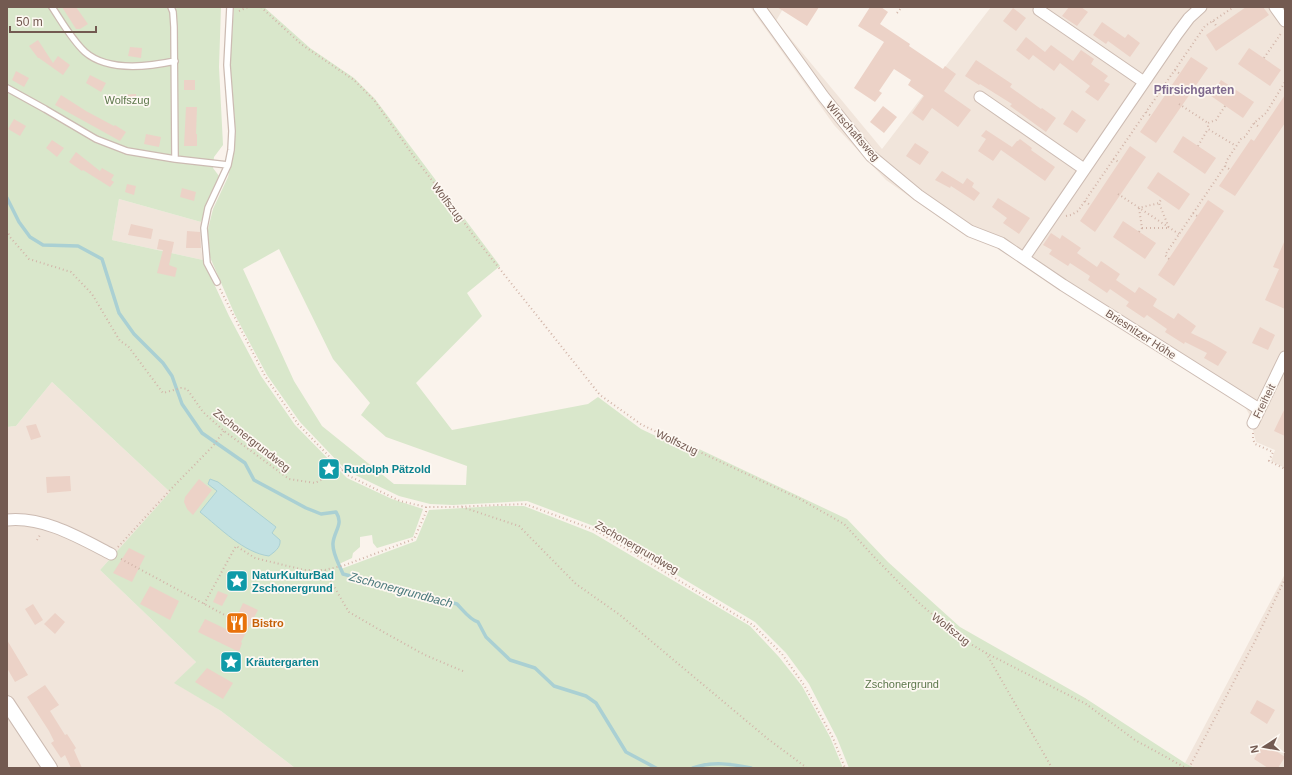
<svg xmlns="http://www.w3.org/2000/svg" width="1292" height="775" font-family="Helvetica,sans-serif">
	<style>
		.residential { fill: #f1e5db }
		.green { fill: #d9e7cb; fill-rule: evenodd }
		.water { fill: #c2e1e2; stroke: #aad0d3 }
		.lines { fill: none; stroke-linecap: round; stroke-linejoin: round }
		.stream { stroke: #aad0d3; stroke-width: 3.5 }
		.building { fill: #ecd2c7 }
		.service-casing { stroke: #ccbbb2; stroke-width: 8 }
		.minor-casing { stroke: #ccbbb2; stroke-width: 13 }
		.tertiary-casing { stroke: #ccbbb2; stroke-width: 16 }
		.path { stroke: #d2b5a9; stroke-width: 2; stroke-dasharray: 1 3; stroke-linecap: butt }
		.service { stroke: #fff; stroke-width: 5.5 }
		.minor { stroke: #fff; stroke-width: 11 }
		.tertiary { stroke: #fff; stroke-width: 14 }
		.labels { text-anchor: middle; stroke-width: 3.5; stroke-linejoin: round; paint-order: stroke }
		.park-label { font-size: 11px; fill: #5c774b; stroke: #fdf8f2 }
		.street-label { font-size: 11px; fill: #735a51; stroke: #fdf8f2 }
		.culture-label { font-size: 11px; font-weight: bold; fill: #0d838f; stroke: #fdf8f2; text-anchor: start }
		.food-label { font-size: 11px; font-weight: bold; fill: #c56008; stroke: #fdf8f2; text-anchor: start }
		.neighbourhood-label { font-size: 12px; font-weight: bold; fill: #7e698e; stroke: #fdf8f2 }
		.water-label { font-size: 12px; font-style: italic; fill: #4a797c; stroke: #fdf8f2 }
	</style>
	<rect width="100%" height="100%" fill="#faf3ec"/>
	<path class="residential" d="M750,7H784L776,21L882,149L991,7H1285V468L1271,461L1275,450L1256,442L1253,430L1248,424L1249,414L1245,407L1000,247L963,234L886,180L834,125Z
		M119,199L201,222V248L203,260L112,240Z
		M52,382L170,492L100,570L196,662L175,683L221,711L295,768H7V427L16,426Z
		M1285,574V768H1195L1185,763Z"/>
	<path class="green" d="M7,7H221L219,67L223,145L214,157L213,168L219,176L201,222L119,199L112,240L203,260L229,316L261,376L295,425L347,478L392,499L423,509L413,537L377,548L373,543L372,535L360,537V547L353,553L352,558L339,564L341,569L416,541L429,510L497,506H524L593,533L750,626L779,657L802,686L830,737L843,768H295L221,711L174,683L196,662L100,570L170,492L52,382L16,426L7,427Z
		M234,7H264L310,48L354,78L375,99L500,266L467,293L482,316L416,383L452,430L588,404L598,397L641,429L677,446L680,440L847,519L888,562L960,627L1085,698L1185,763L1195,768H849L837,738L809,684L786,653L755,622L599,528L527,501L453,505L430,504L399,496L349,472L340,464L300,422L267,375L235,315L209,255L207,244L208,229L213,209L228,177L235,148V123L230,63ZM279,249L333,359L370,403L361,415L386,437L467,466L466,485L394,484L322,426L294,381L243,269Z"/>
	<path class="water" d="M210,479L218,482L276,527L272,533L280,540C281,548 274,552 269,556C244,553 220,528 200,512L217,491L208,484Z"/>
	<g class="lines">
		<path class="stream" d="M7,198L19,222L30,237L43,245L78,246L102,259L119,313L134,334L163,363L172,376L182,404L202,433L245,463L254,480L306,508L321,514L336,512C344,524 334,531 333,543C332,553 339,564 343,574L457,604C463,610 470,620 478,622L486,637L510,660L535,668L554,686L586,696L596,703L626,752L656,768
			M693,768C712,761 732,764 751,768"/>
	</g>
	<path class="building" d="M62,7H76L88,24L80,29H76Z
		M777,7H819L807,26Z
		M870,7H881L888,12L880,24L910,44L909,46L943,69L945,66L956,74L944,91L971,110L958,127L932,108L923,121L912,113L924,96L908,85L911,80L894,69L879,91L882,93L875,102L854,88L884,42L858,26Z
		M1069,7H1081L1088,12L1077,26L1062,16Z
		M1246,7H1263L1269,15L1216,51L1206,35Z
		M1013,8L1026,18L1016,31L1003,21Z
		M1102,22L1125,38L1128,34L1140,43L1130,57L1108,41L1106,44L1093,35Z
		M1026,37L1045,52L1051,45L1073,61L1081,50L1094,59L1091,64L1108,76L1104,81L1110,84L1098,101L1085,92L1090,86L1060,63L1054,71L1033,55L1029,60L1016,50Z
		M38,40L53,63L58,56L70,65L63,75L39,58H38L29,46Z
		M130,47L142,48L141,58L128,56Z
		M1249,48L1281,70L1270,86L1238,64Z
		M1191,57L1208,68L1156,143L1140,132Z
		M976,60L1012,84L1010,87L1041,109L1042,108L1056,118L1046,132L1010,106L1012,104L980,84L979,85L965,76Z
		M16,71L29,78L24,87L12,80Z
		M90,75L106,83L101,92L86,83Z
		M184,80H195V90H184Z
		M1221,80L1254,102L1243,118L1211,96Z
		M136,94V104H122V95Z
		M61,95L86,111L114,126L115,125L126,132L120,141L55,105Z
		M1285,95V123L1235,196L1219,186L1251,139L1254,141Z
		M883,106L897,117L884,133L870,122Z
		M186,107H197L196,134H197V146H184Z
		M1072,110L1086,120L1077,133L1063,124Z
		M14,119L26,126L20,136L8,129Z
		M986,130L1012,147L1017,141H1018L1020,139L1032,148L1031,150L1055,167L1045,181L1001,150L993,161L978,151L986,139L981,136Z
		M146,134L161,137L159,147L144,144Z
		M1183,136L1216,158L1205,174L1173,152Z
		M52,140L64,148L57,157L46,148Z
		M915,143L929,152L920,165L906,156Z
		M1130,146L1146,157L1095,232L1080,221Z
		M76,152L100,171L102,168L114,175L111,180L114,182L110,187L83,170L82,171L69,162Z
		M942,171L963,184L967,178L974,183L972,187L980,193L974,201L951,186L950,188L935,180Z
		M1158,172L1190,194L1179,210L1147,188Z
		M127,184L136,186L134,195L125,192Z
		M182,188L196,192L194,201L180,197Z
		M998,198L1030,218L1019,234L1003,223L1007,218L992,207Z
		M1208,200L1224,211L1174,286L1158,275Z
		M1123,221L1156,243L1145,259L1113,237Z
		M131,224L153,229L151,239L128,235Z
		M187,231L200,232L201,248H186Z
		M1051,233L1060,239L1062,235L1081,248L1077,253L1097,267L1101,261L1120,274L1116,280L1135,293L1139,287L1157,299L1153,306L1174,319L1178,313L1196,326L1191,333L1210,342L1227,352L1218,366L1204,358L1207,353L1185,342L1184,344L1165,332L1167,329L1147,315L1144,318L1126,306L1129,302L1110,289L1107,293L1088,280L1090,276L1070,263L1068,266L1049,254L1052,250L1043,245Z
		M159,239L174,242L169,265L177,268L175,277L157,273L163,250L157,249Z
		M1285,240V309L1265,300L1279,269L1273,267Z
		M1260,327L1275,335L1268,350L1252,343Z
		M1285,408V436L1274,431Z
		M36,424L41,437L31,440L26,426Z
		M70,476L71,491L47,493L46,477Z
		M199,479L212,490L193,515L187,509L184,502L185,497Z
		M129,548L145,556L132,582L113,573Z
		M150,586L179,601L170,620L140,604Z
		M218,591L228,595L222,606L213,602Z
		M243,603L258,610L241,642L242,643L239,652L198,632L205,619L230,631Z
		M33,604L43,620L35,625L25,609Z
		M55,613L65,622L55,634L44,624Z
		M7,640L28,675L15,682L7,668Z
		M207,668L233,683L223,699L195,682Z
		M45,685L59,705L50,711L65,735L67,734L76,748L74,750L82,768H71L65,755L61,758L51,743L54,741L49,731L27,697Z
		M1257,700L1275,710L1267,724L1250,713Z
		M1264,743L1285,757L1278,768H1268L1254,759Z"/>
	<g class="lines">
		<g class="service-casing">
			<path id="service" d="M52,7C62,22 72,40 85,52C108,72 147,67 175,61
				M171,7L173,12L174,27L175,159
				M7,88L45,109L96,139L127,151L175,159L228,165
				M217,282L207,263L204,228L208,208L228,165L231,150L232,131L227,65L230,7"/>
		</g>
		<g class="minor-casing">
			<path id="minor" d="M759,7L823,96L871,156L918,195L970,231L1001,243L1063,285L1259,409
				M1275,7L1285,21
				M1039,10L1144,82
				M980,97L1084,169
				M1024,258L1177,34L1189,18L1201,7
				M1253,423L1285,357
				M7,520C43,516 80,538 111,554"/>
		</g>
		<g class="tertiary-casing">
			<path id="tertiary" d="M7,703L50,768"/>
		</g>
		<path class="path" d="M261,7L301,44L354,80L374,100L417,161L452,206L476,239L600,395L642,425L800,499L844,524L876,559L918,602L957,636L986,653L1086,704L1135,740L1186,768
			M239,11L248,7
			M897,13L902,7
			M1213,21L1217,27
			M1264,58L1282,32
			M1175,70L1180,74
			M1179,104L1208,123
			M1225,106L1216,120L1208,123V129L1236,146
			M1146,112L1151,116
			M1254,123L1259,127
			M1198,146L1208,129
			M1113,159L1119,162
			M1225,166L1229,169
			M1118,194L1179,234
			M1085,201L1090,205
			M1193,213L1197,216
			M1066,216L1071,215L1078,211L1205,26L1234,7
			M1142,228H1169L1159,203L1162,198
			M7,230L10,237L29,259L71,272L92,294L120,341L128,346L163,393L181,388L187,389L203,412L224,431L289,479L315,483L342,469
			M1139,232L1142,228L1139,208L1159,203
			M1169,259L1165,255L1225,166L1227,160L1241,139L1245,137L1254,123L1266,113L1285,82
			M220,289L265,376L298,424L347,475L400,501L426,507H451L525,504L595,530L753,625L782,654L804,685L833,738L845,768
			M1253,433V439L1255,444L1273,452L1269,461L1285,469
			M462,507L519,526L576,584L620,615L768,739L807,768
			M37,540L40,535
			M118,547L172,488L213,446L224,431
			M121,559L234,620
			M325,570L344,604L349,612L378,629L425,655L465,672
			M204,604L236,546L255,558L304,570H325L345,565L414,539L426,512V507
			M986,653L1052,768
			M1189,768L1256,639L1285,579"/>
		<use href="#service" class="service"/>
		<use href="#minor" class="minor"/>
		<use href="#tertiary" class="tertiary"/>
	</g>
	<defs>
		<g id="sight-square" transform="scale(1.15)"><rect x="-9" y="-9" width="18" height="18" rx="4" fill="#0f9aa8" stroke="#fdf8f2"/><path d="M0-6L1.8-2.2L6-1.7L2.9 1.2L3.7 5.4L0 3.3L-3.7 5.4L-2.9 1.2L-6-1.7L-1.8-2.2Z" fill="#fff"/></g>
		<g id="restaurant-square" transform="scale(1.15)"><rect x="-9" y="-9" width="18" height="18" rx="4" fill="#e8710a" stroke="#fdf8f2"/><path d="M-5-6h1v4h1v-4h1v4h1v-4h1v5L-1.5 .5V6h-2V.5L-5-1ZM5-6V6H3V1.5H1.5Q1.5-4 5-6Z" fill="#fff"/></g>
	</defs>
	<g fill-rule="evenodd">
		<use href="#sight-square" x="329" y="469"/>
		<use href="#sight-square" x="237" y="581"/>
		<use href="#restaurant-square" x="237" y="623"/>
		<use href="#sight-square" x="231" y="662"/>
	</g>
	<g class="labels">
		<g class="park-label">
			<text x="127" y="104">Wolfszug</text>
			<text x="902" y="688">Zschonergrund</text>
		</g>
		<g class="street-label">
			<text transform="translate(853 131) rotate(49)" y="4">Wirtschaftsweg</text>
			<text transform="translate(448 202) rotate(53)" y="4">Wolfszug</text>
			<text transform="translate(1141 334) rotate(33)" y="4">Briesnitzer Höhe</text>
			<text transform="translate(1264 401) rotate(-64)" y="4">Freiheit</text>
			<text transform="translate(252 440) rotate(38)" y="4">Zschonergrundweg</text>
			<text transform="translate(677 442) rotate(25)" y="4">Wolfszug</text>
			<text transform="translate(637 547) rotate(30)" y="4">Zschonergrundweg</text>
			<text transform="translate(951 629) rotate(38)" y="4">Wolfszug</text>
		</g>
		<g class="culture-label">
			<text x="344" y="473">Rudolph Pätzold</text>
			<text x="252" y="579">NaturKulturBad<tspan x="252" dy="13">Zschonergrund</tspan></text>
			<text x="246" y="666">Kräutergarten</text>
		</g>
		<g class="food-label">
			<text x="252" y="627">Bistro</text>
		</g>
		<g class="neighbourhood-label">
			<text x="1194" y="94">Pfirsichgarten</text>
		</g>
		<g class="water-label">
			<text transform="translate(401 590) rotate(15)" y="4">Zschonergrundbach</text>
		</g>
	</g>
	<rect width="1292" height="775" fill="none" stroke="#735a51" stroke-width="16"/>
	<g transform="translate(1264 747) rotate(258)" stroke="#fdf8f2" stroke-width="3" paint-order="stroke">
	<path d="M0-3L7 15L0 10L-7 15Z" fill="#735a51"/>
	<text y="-6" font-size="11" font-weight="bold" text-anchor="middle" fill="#735a51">N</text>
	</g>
	<path d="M10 26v6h86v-6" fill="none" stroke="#735a51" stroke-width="2"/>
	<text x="16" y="26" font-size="12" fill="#735a51" stroke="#fdf8f2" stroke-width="3" paint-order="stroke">50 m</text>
</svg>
